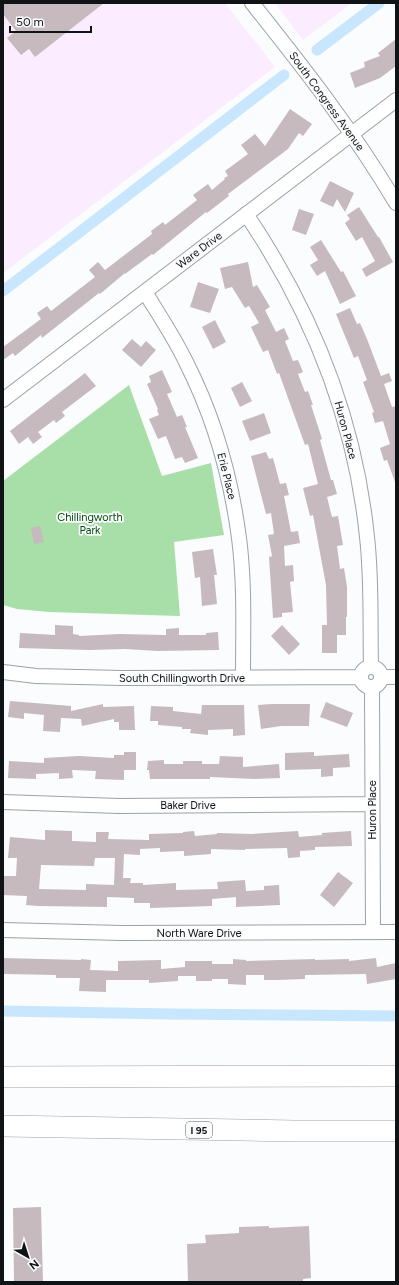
<svg xmlns="http://www.w3.org/2000/svg" width="399" height="1285" font-family="Figtree,sans-serif">
	<style>
		.commercial { fill: #fbecff }
		.green { fill: #a8dfa8 }
		.lines { fill: none; stroke-linecap: round; stroke-linejoin: round }
		.canal { stroke: #c8e6fd; stroke-width: 11 }
		.building { fill: #c6babe; fill-rule: evenodd }
		.minor-casing { stroke: #9aa2aa; stroke-width: 16 }
		.highway-casing { stroke: #9aa2aa; stroke-width: 22 }
		.minor { stroke: #fff; stroke-width: 14 }
		.highway { stroke: #fff; stroke-width: 21 }
		.labels { text-anchor: middle; stroke-width: 3.5; stroke-linejoin: round; paint-order: stroke }
		.shield { fill: #fafcfd; stroke: #56595b; stroke-width: 1 }
		.shield-label { font-size: 10px; font-weight: bold; fill: #0f1315 }
		.street-label { font-size: 11px; fill: #0f1315; stroke: #fafcfd }
		.park-label { font-size: 11px; fill: #004a0b; stroke: #fafcfd }
	</style>
	<rect width="100%" height="100%" fill="#fafcfd"/>
	<path class="commercial" d="M3,3H225L275,67L3,273Z
		M275,3H352L303,40Z"/>
	<path class="green" d="M129,385L162,476L211,463L224,535L174,542L180,616L49,612L17,609L3,605V481Z"/>
	<g class="lines">
		<path class="canal" d="M317,50L379,3
			M3,291L284,75
			M3,1011L171,1014L396,1016"/>
	</g>
	<path class="building" d="M3,3H104L35,57L29,49L21,55L7,38L16,31L3,14Z
		M396,39V66L380,78L355,88L350,73L365,67L364,62L380,56L378,53Z
		M290,109L312,124L303,136L299,133L288,149L228,194L229,196L207,213L206,212L153,255L152,254L125,274V273L100,294L99,293L42,338L41,335L15,356L13,353L3,360V347L41,319L37,313L47,306L51,311L95,277L89,270L98,262L105,270L152,234L151,231L163,222L165,225L197,200L193,195L208,184L212,190L225,179L224,178L228,176L225,171L248,154L241,145L255,134L265,146Z
		M330,181L354,193L345,212L337,199L333,207L320,201Z
		M359,207L378,237H379L393,262L366,277L362,269L375,261L362,237L356,241L345,223L350,219L347,215Z
		M299,209L314,214L306,235L292,230Z
		M321,240L341,272L343,271L356,296L340,304L325,271L317,276L310,265L318,260L310,247Z
		M248,262L253,287L257,285L270,307L265,310L276,332L284,328L289,339L285,341L293,361L298,360L303,372L298,374L305,392L308,391L313,405H311L322,439L320,440L331,480H333L337,494L327,497L332,517L338,516L343,545L337,546L340,569L344,568L347,587V617H346V635H337V653H322V625H327L326,585L313,515L310,516L303,488L318,484L308,444L305,445L279,373L277,374L268,350L263,352L251,327L259,323L249,306L245,308L232,287L225,289L220,268Z
		M198,282L219,289L210,313L190,307Z
		M350,308L357,324L360,323L367,339L381,376L389,373L392,381L384,384L392,407L396,406V482H395L387,460L384,461L380,448L390,444L383,421L375,423L372,413L374,412L363,382L367,380L358,356L354,358L336,314Z
		M215,320L226,342L213,349L202,327Z
		M132,339L141,347L146,341L156,350L141,367L122,350Z
		M162,370L172,392L167,394L177,417L182,415L187,427H185L198,458L185,463L182,457L175,459L166,436L158,439L149,419L159,415L157,410L158,409L147,384L151,382L149,376Z
		M85,373L96,386L62,412L65,416L56,423L54,420L38,432L42,437L33,444L28,437L19,444L10,431Z
		M242,382L252,401L240,407L231,388Z
		M264,413L271,433L250,441L242,421Z
		M266,452L269,459L273,458L280,484L286,483L289,495L284,496L291,532L298,531L300,543L284,546L285,566L293,565L294,581L290,582L293,612L282,613V617L273,618L269,557L272,556L268,535L274,534L271,513L266,514L251,456Z
		M40,526L44,542L34,544L31,528Z
		M213,549L217,575H214L217,604L202,606L200,577L195,578L192,552Z
		M55,625L73,626V634L79,635V636L119,634L166,635V629L179,628V635H206V633L218,632L219,650L158,651L125,649L89,650L19,648L20,633L55,635Z
		M282,625L300,644L289,655L271,636Z
		M10,701L71,706V711L103,704V707L134,706L135,730H119V722H114V719L82,726L81,719L61,718L60,732L43,731L44,715L24,713V719L8,717Z
		M326,702L353,713L347,727L320,717Z
		M272,704H310L309,726H281L261,729L258,705Z
		M202,705H244L245,735L233,736V729L208,730V735L190,733L191,729H182V727L158,725V721H150L151,706L173,707V711L201,714Z
		M124,752H136V770H124V780L95,779L96,771L72,770L73,778L59,779V773L36,774V779L8,778L9,761L44,763V758L79,756L114,758V755H124Z
		M314,752V756L349,754L350,767L333,768V776L321,777V769L285,770V753Z
		M220,756L243,757V767L279,764L280,778L254,779L210,777V779H150L149,770H147L148,761L164,760V764H183V761H202V764H219Z
		M45,830L72,831V841L96,842V832H109L108,839L149,840V834L183,833V832L194,831L195,836L217,834V833L252,834L298,831L299,837L322,835V833L351,831L352,846L315,847V850L300,851V857L288,858L287,848L245,849V850L211,849V854L184,856V851L160,852V848L140,849V855L124,854L123,878H131L130,883H143V885L176,883V890L218,889L217,882L245,880L246,891L264,890V886L279,885L280,905L236,907V897L212,899V906L150,908V903H134V898L107,897V907L38,906L26,905L27,896L3,895V876H16L17,858H8L10,837L45,840ZM95,858H115L114,885L86,884V890L39,889L41,865L94,866Z
		M338,872L353,883L334,907L320,895Z
		M3,958L81,960V959L91,960L90,970L118,971V961L161,960V969L185,967V961H212V964H233V959L246,960V961L315,959V960L349,959V961L376,958L377,967L396,963V979L367,984L366,974L305,975V979L277,980H264V975H246V985L228,984V979H212V981H196V976H178V981L149,983V980H106V992L79,991L80,978H56V975L3,974Z
		M41,1207L43,1282H14L13,1208Z
		M269,1226V1228L309,1226L311,1278L303,1279V1282H188L187,1244L206,1243L205,1235L239,1233V1227Z"/>
	<g class="lines">
		<g class="minor-casing">
			<path id="minor" d="M252,3C303,67 354,132 396,203
				M246,214C313,313 355,418 367,537C372,580 370,624 371,667
				M145,292C159,315 174,337 186,362C214,417 231,477 239,538C245,584 243,631 243,677
				M3,400L396,100
				M361 677a10 10 0 1 1 20 0a10 10 0 1 1-20 0Z
				M3,672L36,676L122,678L361,677
				M381,677H396
				M372,687L373,932
				M3,802L119,806L372,804
				M3,930L122,933L396,932"/>
		</g>
		<g class="highway-casing">
			<path id="highway" d="M3,1077L396,1076
				M3,1126L295,1131H396"/>
		</g>
		<use href="#minor" class="minor"/>
		<use href="#highway" class="highway"/>
	</g>
	<g class="labels">
		<rect class="shield" x="186" y="1122" width="26" height="16" rx="3"/>
		<g class="shield-label">
			<text x="199" y="1134">I 95</text>
		</g>
		<g class="street-label">
			<text transform="translate(327 101) rotate(54)" y="4">South Congress Avenue</text>
			<text transform="translate(199 250) rotate(-37)" y="4">Ware Drive</text>
			<text transform="translate(346 430) rotate(75)" y="4">Huron Place</text>
			<text transform="translate(227 476) rotate(76)" y="4">Erie Place</text>
			<text x="182" y="682">South Chillingworth Drive</text>
			<text x="188" y="809">Baker Drive</text>
			<text transform="translate(372 810) rotate(-90)" y="4">Huron Place</text>
			<text x="199" y="937">North Ware Drive</text>
		</g>
		<g class="park-label">
			<text x="90" y="521">Chillingworth<tspan x="90" dy="13">Park</tspan></text>
		</g>
	</g>
	<rect width="399" height="1285" fill="none" stroke="#0f1315" stroke-width="8"/>
	<g transform="translate(28 1257) rotate(141)" stroke="#fafcfd" stroke-width="3" paint-order="stroke">
	<path d="M0-3L7 15L0 10L-7 15Z" fill="#0f1315"/>
	<text y="-6" font-size="11" font-weight="bold" text-anchor="middle" fill="#0f1315">N</text>
	</g>
	<path d="M10 26v6h81v-6" fill="none" stroke="#0f1315" stroke-width="2"/>
	<text x="16" y="26" font-size="12" fill="#0f1315" stroke="#fafcfd" stroke-width="3" paint-order="stroke">50 m</text>
</svg>
